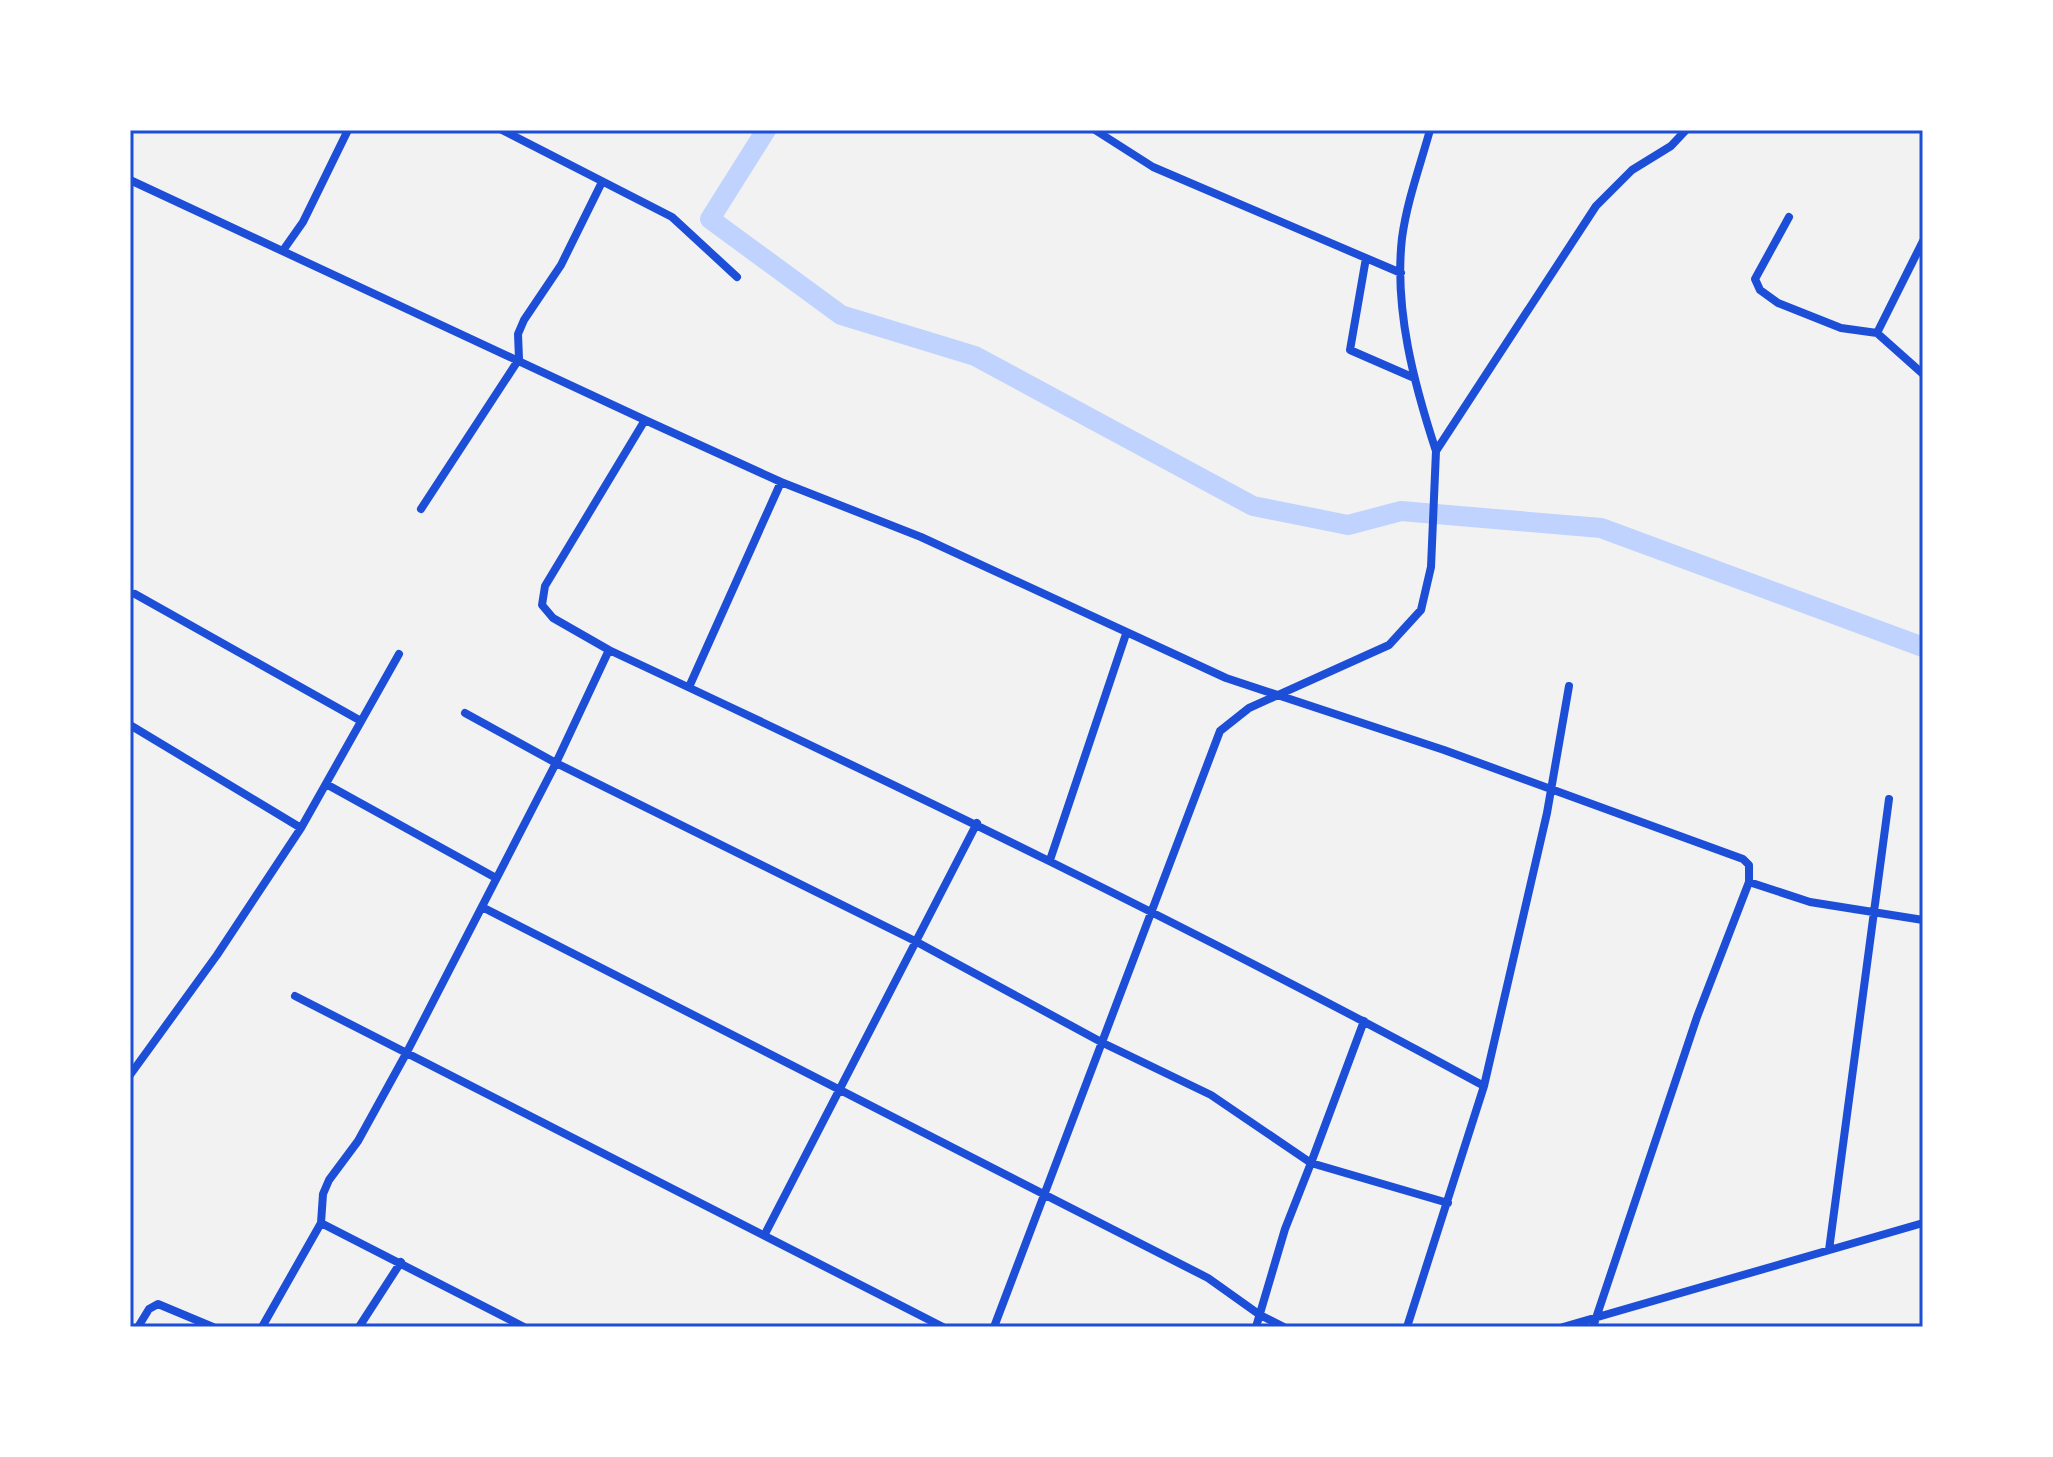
<svg xmlns="http://www.w3.org/2000/svg" width="2053" height="1457" font-family="Karla,sans-serif">
	<style>
		.lines { fill: none; stroke-linecap: round; stroke-linejoin: round }
		.canal { stroke: #bfd3fe; stroke-width: 20 }
		.minor { stroke: #1d4ed8; stroke-width: 8 }
		.neatline { fill: none; stroke: #1d4ed8; stroke-width: 3 }
	</style>
	<rect width="100%" height="100%" fill="#f2f2f2"/>
	<g class="lines">
		<path class="canal" d="M766,130L710,219L841,315L975,356L1253,506L1348,525L1401,511L1601,528L1923,647"/>
		<path class="minor" d="M502,130L672,217L737,277
			M1095,130L1153,167L1401,273
			M1430,130C1420,166 1407,201 1402,238C1394,309 1414,384 1436,451
			M130,180L645,420L545,586L542,605L553,618L609,650C904,788 1197,930 1484,1086
			M1789,217L1755,279L1760,290L1778,303L1841,328L1877,333L1923,374
			M284,249L303,222L348,130
			M1366,258L1350,350L1412,377
			M1877,333L1923,241
			M645,420L781,482L921,537L1226,678L1444,750L1743,859L1749,865V882L1697,1017L1593,1327
			M421,509L519,359L518,334L524,320L561,265L602,182
			M135,594L361,721
			M689,687L781,482
			M465,713L556,763L915,941L1103,1043L1211,1095L1311,1163L1285,1229L1256,1327
			M130,725L301,828
			M326,784L496,878
			M1050,860L1126,634
			M1749,882L1810,902L1923,920
			M482,907L1208,1278L1260,1315L1284,1327
			M295,996L943,1327
			M1364,1021L1311,1163L1448,1203
			M130,1075L217,955L301,828L399,654
			M321,1223L524,1327
			M765,1234L977,823
			M1829,1250L1889,799
			M138,1327L149,1309L158,1304L213,1327
			M262,1327L321,1223L323,1194L329,1180L358,1141L407,1052L556,763L609,650
			M359,1327L401,1262
			M994,1327L1220,731L1249,708L1389,645L1421,610L1431,567L1436,451L1596,206L1632,170L1671,146L1686,130
			M1407,1327L1484,1086L1547,813L1569,686
			M1563,1327L1923,1223"/>
	</g>
	<rect width="2053" height="1457" fill="none" stroke="#ffffff" stroke-width="264"/>
	<rect x="132" y="132" width="1789" height="1193" class="neatline"/>
</svg>
